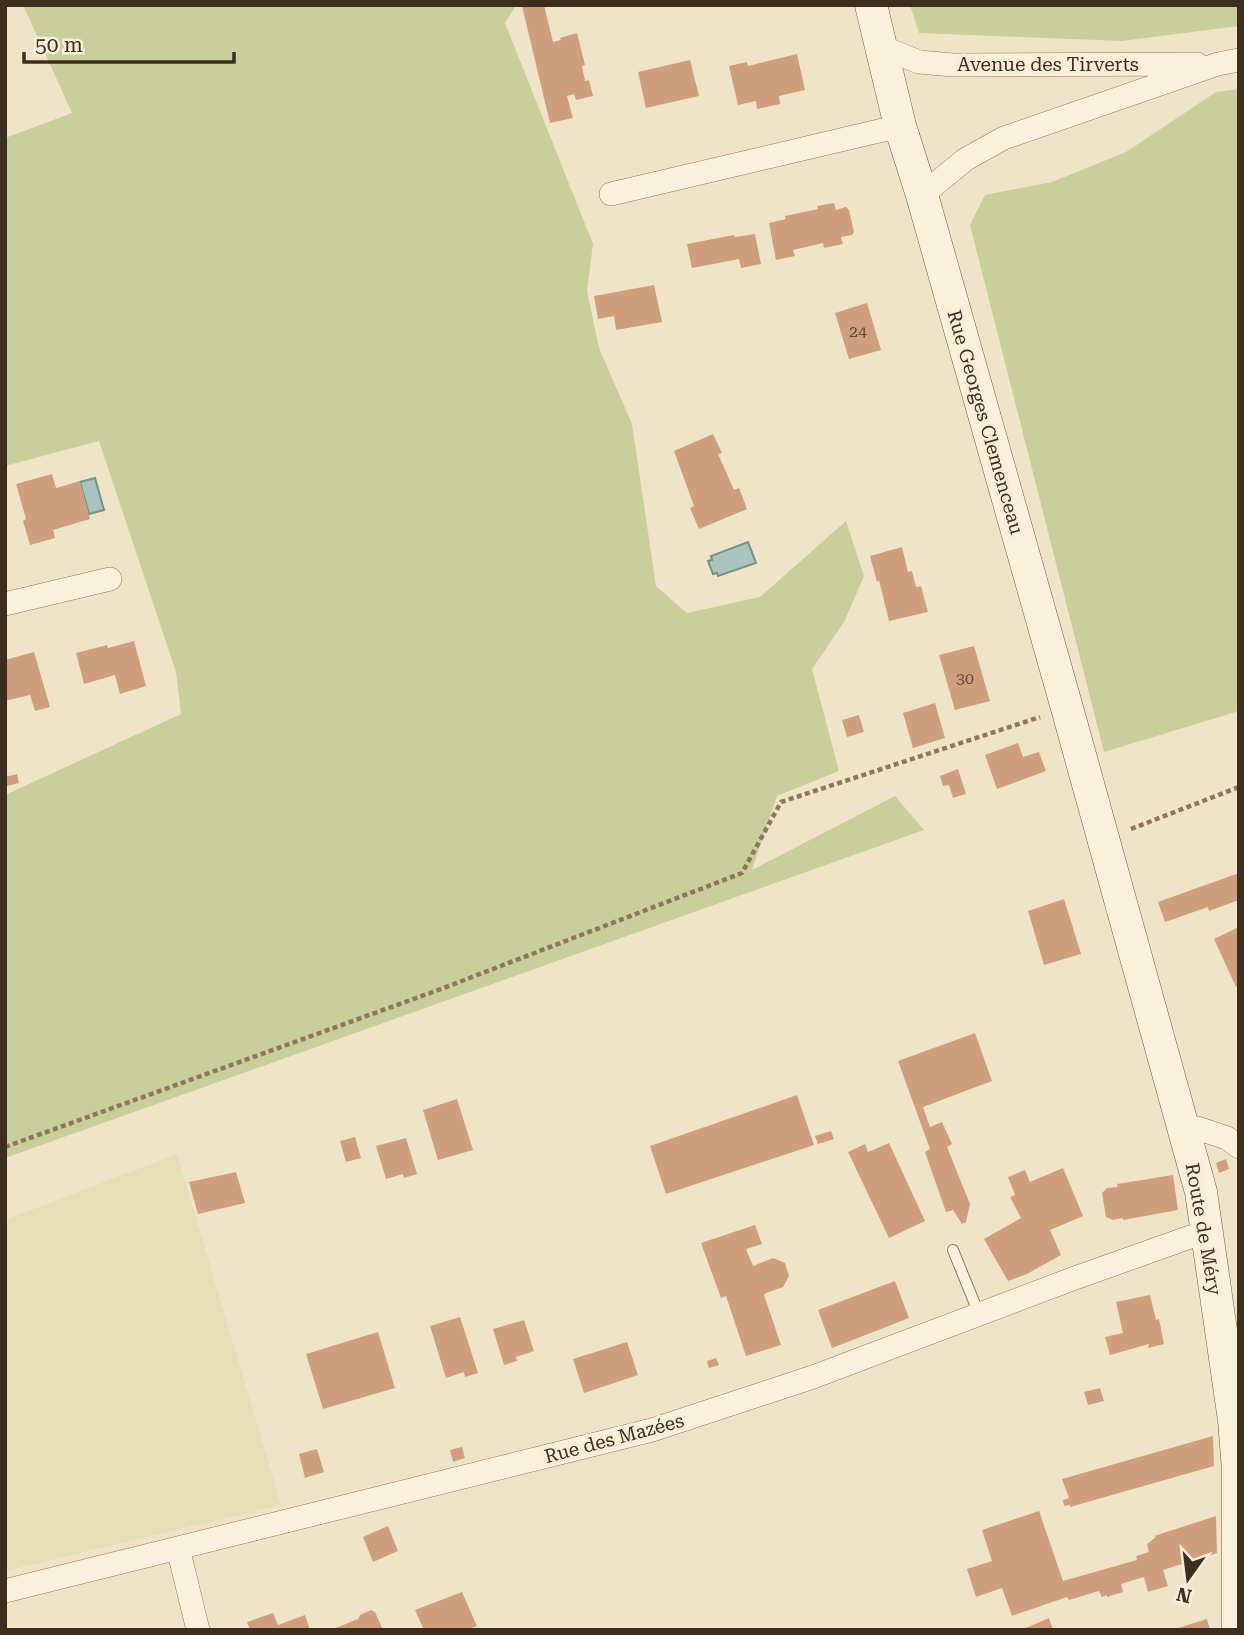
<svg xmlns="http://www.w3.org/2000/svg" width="1244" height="1635" font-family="'Roboto Serif',serif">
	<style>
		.farmland { fill: #e6deb5 }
		.green { fill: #c9cf9b }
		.water { fill: #a9c4bc; stroke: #6f938a; stroke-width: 2 }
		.building { fill: #cf9f7d }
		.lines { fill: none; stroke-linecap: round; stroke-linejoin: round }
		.service-casing { stroke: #8d765c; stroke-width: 12 }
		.minor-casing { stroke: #8d765c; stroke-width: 24 }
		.secondary-casing { stroke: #6f573f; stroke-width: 33 }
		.path { stroke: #8d765c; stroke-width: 4.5; stroke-dasharray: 5 3.5; stroke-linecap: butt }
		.service { stroke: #faf1dc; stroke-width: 10 }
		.minor { stroke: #faf1dc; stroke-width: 23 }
		.secondary { stroke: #faf1dc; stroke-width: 32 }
		.labels { text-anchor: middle; stroke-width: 7; stroke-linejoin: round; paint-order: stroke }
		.number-label { font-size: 16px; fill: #624a37 }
		.street-label { font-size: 19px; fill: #3d2e20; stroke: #f7eed8 }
	</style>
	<rect width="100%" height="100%" fill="#f0e4c8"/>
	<path class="farmland" d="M177,1154L281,1505L5,1571V1220Z"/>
	<path class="green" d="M23,5H519L515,7L505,23L593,244L587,291L599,348L632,424L656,586L687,613L760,597L846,521L864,576L844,622L812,669L839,771L777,796L752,870L895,796L924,830L5,1158V795L181,714L176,672L99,441L5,466V138L72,113Z
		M910,5H1239V26L1122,41L919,33Z
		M1239,89V711L1104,752L970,225L985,195L1052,182L1126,152L1216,92Z"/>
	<path class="water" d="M95,478L104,510L89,514L80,482Z
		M748,542L756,563L718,576L717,573L713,574L708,561L712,560L711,556Z"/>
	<path class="building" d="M527,5H544L553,42L561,40L560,38L577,33L585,65L582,66L585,81L589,80L593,96L576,100L574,94L567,96L573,118L550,123L522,6Z
		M797,54L805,90L779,96L780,104L757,109L756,101L738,105L729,66L747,62L748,66Z
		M690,60L699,96L646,108L638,72Z
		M834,203L836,210L846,207L849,210L854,232L852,235L841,237L843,244L824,248L823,243L793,250L795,256L776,260L769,223L786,219L785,216L818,209L817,206Z
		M755,234L761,264L741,268L739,259L692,268L687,244L734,235L735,237Z
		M654,285L662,322L616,330L614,316L598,319L594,296Z
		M867,303L881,350L849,359L835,313Z
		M713,434L722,453L718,454L734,490L739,488L747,509L699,529L690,508L694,506L674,451Z
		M52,474L56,488L80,481L90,519L53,530L55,538L30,545L23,521L26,519L16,484Z
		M902,547L908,572L912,571L916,587L921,586L928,612L889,621L879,580L877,582L870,556Z
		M134,641L146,686L120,694L115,675L84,684L76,653L107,645L108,648Z
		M974,646L990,701L955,710L939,655Z
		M34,652L50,707L35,711L30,695L5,701V660Z
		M935,703L945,738L913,748L903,713Z
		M859,715L864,732L847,737L842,720Z
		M1018,743L1023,757L1039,752L1046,771L997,789L985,755Z
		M958,769L966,794L953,798L949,785L943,786L940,776Z
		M17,774L19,783L7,786L5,777Z
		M1239,873V900L1209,911L1208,907L1165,922L1158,902Z
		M1064,899L1081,954L1044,965L1028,911Z
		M1239,927V985L1236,987L1214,939Z
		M975,1033L992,1081L923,1107L930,1127L942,1122L952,1144L947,1147L970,1204L966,1222L962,1224L953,1210L946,1212L925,1152L930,1149L898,1061Z
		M797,1095L814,1145L666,1194L650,1146Z
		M457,1099L473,1150L438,1160L423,1110Z
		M831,1131L834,1139L818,1144L815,1136Z
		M355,1137L361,1158L346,1162L340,1141Z
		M406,1138L417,1174L404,1178L403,1174L386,1179L376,1146Z
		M889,1143L925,1221L889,1238L848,1152L865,1144L868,1152Z
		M1226,1159L1229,1169L1219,1173L1216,1163Z
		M1063,1168L1083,1216L1050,1230L1061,1255L1027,1274L1008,1281L984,1239L1021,1218L1010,1197L1015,1195L1008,1177L1025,1170L1030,1182Z
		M236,1172L245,1203L198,1214L189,1182Z
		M1173,1175L1178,1210L1123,1220V1218L1113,1220L1106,1217L1102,1193L1107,1188L1118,1187L1117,1184Z
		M755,1225L762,1244L746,1249L753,1266L773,1258L785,1263L789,1276L783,1287L766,1293L764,1295L781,1345L746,1356L726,1296L721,1298L701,1243Z
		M895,1281L909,1318L832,1348L818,1310Z
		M1150,1295L1156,1320L1159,1319L1164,1344L1148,1348L1149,1344L1110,1355L1105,1337L1123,1333L1116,1302Z
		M460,1317L478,1373L465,1377L464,1372L446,1378L430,1326Z
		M524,1320L534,1351L516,1357L517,1361L504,1365L493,1329Z
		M378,1332L395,1388L323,1409L306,1354Z
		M627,1342L638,1375L584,1393L573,1359Z
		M716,1358L719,1365L709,1368L707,1361Z
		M1100,1388L1104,1401L1088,1405L1084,1392Z
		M1213,1436L1214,1466L1070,1507V1505L1064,1506L1063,1500L1069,1498L1062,1479Z
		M462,1447L465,1458L453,1462L450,1450Z
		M317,1449L324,1472L305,1478L299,1454Z
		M1039,1511L1063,1581L1137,1560L1136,1556L1149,1552L1147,1544L1156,1537L1154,1536L1216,1516L1217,1553L1163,1570L1168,1586L1148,1592L1144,1577L1121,1584L1123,1592L1107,1597V1595L1102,1597L1099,1591L1069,1600L1067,1597L1012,1616L1002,1588L976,1597L967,1569L992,1561L982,1530Z
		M388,1526L398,1551L373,1562L363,1537Z
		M462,1592L477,1626L466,1630H424L415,1610Z
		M371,1610L375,1612L383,1630H331L358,1619L360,1615Z
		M273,1613L278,1625L305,1615L310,1630H250L247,1622Z
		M1049,1618L1053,1630H1021Z
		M1207,1619L1210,1630H1176L1175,1629Z"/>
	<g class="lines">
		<g class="service-casing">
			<path id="service" d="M953,1250L979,1314"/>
		</g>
		<g class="minor-casing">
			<path id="minor" d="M882,47L919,62L953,65L1197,64
				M611,194L900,126
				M922,195L966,159L1004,138L1218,64L1239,60
				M5,604L110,579
				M1185,1133L1197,1128L1227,1138L1239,1147
				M178,1548L198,1630
				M5,1591L652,1430L813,1377L1075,1278L1207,1231"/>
		</g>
		<g class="secondary-casing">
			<path id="secondary" d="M871,5L900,126L922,195L1067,708L1201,1192L1234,1420L1238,1470V1630"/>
		</g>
		<path class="path" d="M1131,829L1239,787
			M5,1147L441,989L742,873L781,802L1040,717"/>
		<use href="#service" class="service"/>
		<use href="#minor" class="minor"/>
		<use href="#secondary" class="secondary"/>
	</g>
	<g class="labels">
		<g class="number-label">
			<text x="858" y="337">24</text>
			<text x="965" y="684">30</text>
		</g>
		<g class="street-label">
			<text x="1048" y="71">Avenue des Tirverts</text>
			<text transform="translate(986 422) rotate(74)" y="7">Rue Georges Clemenceau</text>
			<text transform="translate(1204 1229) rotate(80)" y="7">Route de Méry</text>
			<text transform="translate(614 1438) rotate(-15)" y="7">Rue des Mazées</text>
		</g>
	</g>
	<rect width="1244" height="1635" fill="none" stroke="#3d2e20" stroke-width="14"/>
	<g transform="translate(1188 1579) rotate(194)" stroke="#f7eed8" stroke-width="5" paint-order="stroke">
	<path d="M0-5L12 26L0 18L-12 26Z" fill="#3d2e20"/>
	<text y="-10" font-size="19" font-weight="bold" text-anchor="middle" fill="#3d2e20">N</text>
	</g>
	<path d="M24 52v10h210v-10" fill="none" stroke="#3d2e20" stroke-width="3.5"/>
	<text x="35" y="52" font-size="21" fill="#3d2e20" stroke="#f7eed8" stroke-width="5" paint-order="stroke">50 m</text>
</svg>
